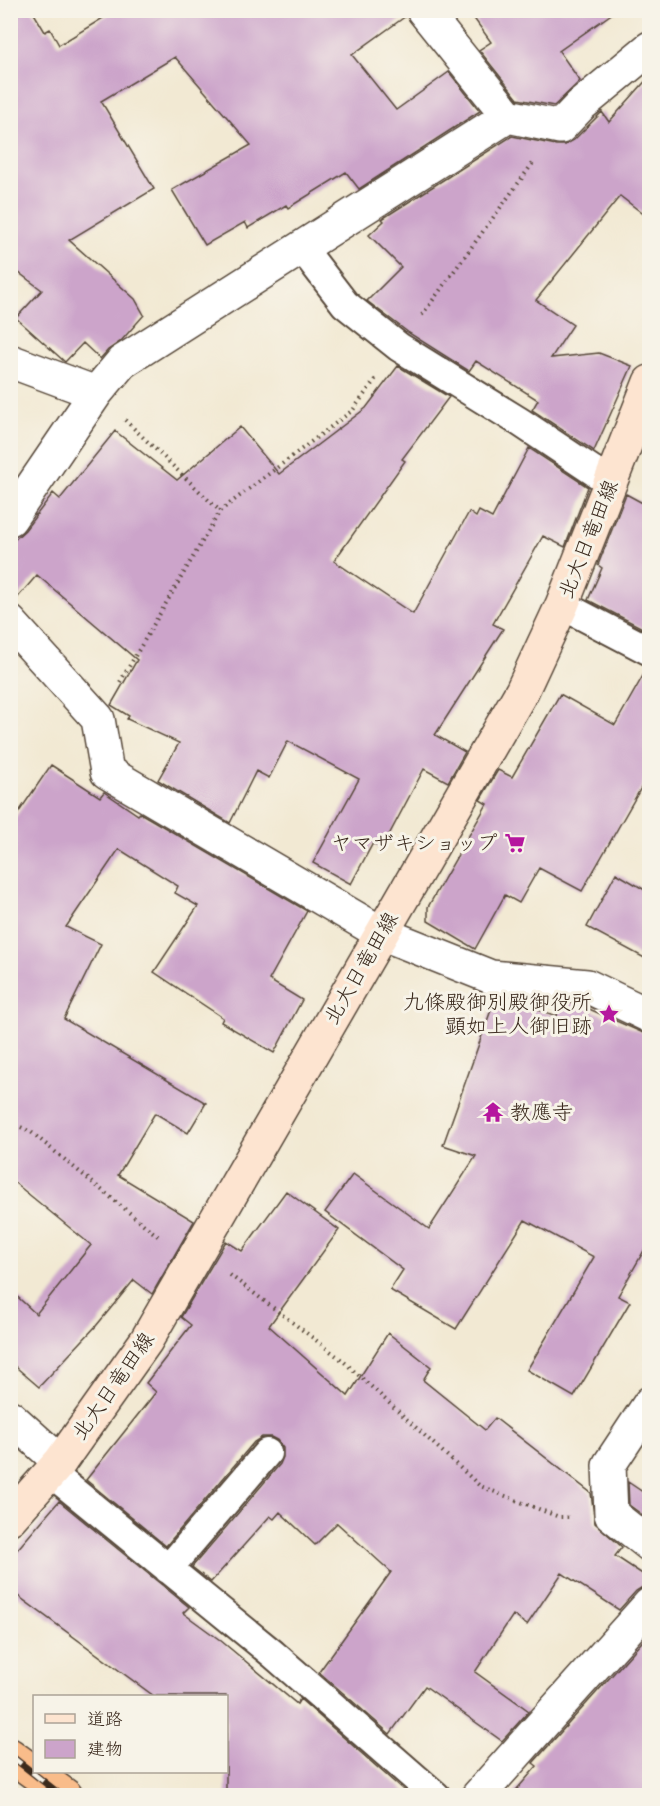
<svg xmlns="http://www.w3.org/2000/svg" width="660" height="1806" font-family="'Gochi Hand','Klee One',sans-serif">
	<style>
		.building { fill: #cca4ca }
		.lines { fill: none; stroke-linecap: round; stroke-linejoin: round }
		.lane-casing { stroke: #564739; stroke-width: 32 }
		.street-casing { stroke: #564739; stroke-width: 36 }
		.secondary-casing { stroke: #564739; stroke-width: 36 }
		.highway-casing { stroke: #564739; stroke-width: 36 }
		.path { stroke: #564739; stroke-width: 4; stroke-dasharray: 1.5 4.5; stroke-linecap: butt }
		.lane { stroke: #fff; stroke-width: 28 }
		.street { stroke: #fff; stroke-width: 33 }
		.secondary { stroke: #fde4d0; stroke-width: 33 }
		.highway { stroke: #f9bc8a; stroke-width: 33 }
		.rail-casing { stroke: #3b2a1e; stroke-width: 7 }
		.rail { stroke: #f7f3e8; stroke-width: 4.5; stroke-dasharray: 14; stroke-linecap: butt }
		.labels { text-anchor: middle; stroke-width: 6; stroke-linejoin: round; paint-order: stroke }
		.street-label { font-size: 21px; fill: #3b2a1e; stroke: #f7f3e8 }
		.poi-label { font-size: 21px; fill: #3b2a1e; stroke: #f7f3e8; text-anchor: end }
	</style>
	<rect width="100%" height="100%" fill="#f7f3e8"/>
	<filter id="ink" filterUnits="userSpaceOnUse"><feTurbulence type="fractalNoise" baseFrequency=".0167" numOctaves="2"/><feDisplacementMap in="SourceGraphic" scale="12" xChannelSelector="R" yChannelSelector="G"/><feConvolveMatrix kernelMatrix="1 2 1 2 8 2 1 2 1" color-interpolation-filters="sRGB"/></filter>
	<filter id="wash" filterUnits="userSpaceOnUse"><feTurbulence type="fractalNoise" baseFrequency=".008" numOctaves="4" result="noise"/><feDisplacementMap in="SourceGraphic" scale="24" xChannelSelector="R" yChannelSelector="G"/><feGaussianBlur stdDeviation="1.35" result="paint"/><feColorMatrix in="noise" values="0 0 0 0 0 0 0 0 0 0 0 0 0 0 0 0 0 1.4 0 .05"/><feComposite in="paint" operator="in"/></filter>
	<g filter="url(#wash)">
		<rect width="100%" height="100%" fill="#f2e9d3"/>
		<g id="blocks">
			<path class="building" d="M10,10H32L45,32L50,29L59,45L116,10H405L406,16L352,55L396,110L449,72L480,111L359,189L346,172L288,208L286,205L248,228L245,222L205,245L172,190L251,145L175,57L101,101L154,189L69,240L135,299L144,315L121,341L108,350L100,359L83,343L65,362L16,318L42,290L10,266Z
				M468,10H617L559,51L580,81L554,106L518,99L479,50L491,42Z
				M650,76V219L620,196L536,300L573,325L551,358L599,353L632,366L594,451L532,410L538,400L476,361L469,371L409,333L367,301L401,267L369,235L384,221L382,219L512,136L556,145H565L574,140L602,112L609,122Z
				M398,366L449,397L402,459L405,461L334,561L413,614L469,512L476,517L479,511L492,518L529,448L588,487L565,547L543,536L493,624L503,629L435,735L465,752L448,782L424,769L382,848L373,843L351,884L313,863L359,779L288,741L269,778L256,771L230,823L158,780L179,743L127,719L129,716L111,705L137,660L37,575L12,604H10V544L25,530L53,493L60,499L115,431L177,480L240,427L279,474L366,408Z
				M626,494L650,507V632L588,600L602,568L598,565Z
				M648,667L650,772L582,891L539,868L519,903L505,895L475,949L428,921V907L487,804L480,800L498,770L512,777L560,694L615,725Z
				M51,765L100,797L104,792L138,815L140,813L307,911L269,980L302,1000L274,1053L221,1022L223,1018L154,972L198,906L175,893L178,886L119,849L66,927L101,944L64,1019L206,1103L188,1133L155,1113L118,1175L194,1221L152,1294L134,1280L96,1326L39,1387L10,1362V1290L36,1314L91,1245L10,1179V825Z
				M616,873L650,893V961L587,927Z
				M496,996L557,1016L559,1002L578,1004L650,1036V1240L618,1296L630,1302L574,1397L527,1370L594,1257L525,1220L456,1329L390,1290L403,1270L325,1212L353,1174L429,1229L476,1156L443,1145Z
				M286,1191L339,1230L269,1326L348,1396L388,1333L431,1367L423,1380L485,1430L495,1418L591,1493L595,1523L622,1547L615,1556L650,1579V1586H644L636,1591L619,1610L562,1573L527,1625L513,1615L475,1672L529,1711L502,1741L425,1686L390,1734L319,1672L391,1572L337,1523L315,1545L280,1512L274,1519L270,1516L211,1582L192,1567L280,1464L283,1457V1448L277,1440L271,1437H262L254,1442L166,1546L86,1480L156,1392L146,1383L191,1325L181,1317L226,1241L242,1251Z
				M628,1482L650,1497V1508L644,1516L629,1505Z
				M59,1501L189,1607L183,1613L220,1640L297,1704L300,1699L410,1796H226V1696H154L10,1590V1558Z
				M650,1633V1796H511L537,1766L533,1763Z"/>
		</g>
	</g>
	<g filter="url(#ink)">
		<use href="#blocks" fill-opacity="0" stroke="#564739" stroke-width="1.5"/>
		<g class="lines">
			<g class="lane-casing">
				<path id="lane" d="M302,248L345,304L399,347L520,422L610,482
					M562,605L650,651
					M51,1473L273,1654L436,1796
					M168,1569L267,1453"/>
			</g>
			<g class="street-casing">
				<path id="street" d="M423,10L508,116L560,127L581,105L650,48
					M10,361L96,393
					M10,519L96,393L122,362L508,116
					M10,622L98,719L107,772L381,933L491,977L587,986L650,1016
					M650,1403L609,1465L611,1514L650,1545
					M10,1417L60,1462
					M478,1796L650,1604"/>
			</g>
			<g class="secondary-casing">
				<path id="secondary" d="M10,1518L60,1462L146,1341L522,691L562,605L650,382"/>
			</g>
			<g class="highway-casing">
				<path id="highway" d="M10,1755L66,1796"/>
			</g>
			<path class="path" d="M422,315L533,163
				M125,420L220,511
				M120,682L220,511L353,410L377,377
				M10,1122L31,1132L159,1237
				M230,1275L342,1360L480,1486L559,1517H571"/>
			<use href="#lane" class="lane"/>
			<use href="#street" class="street"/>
			<use href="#secondary" class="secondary"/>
			<use href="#highway" class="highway"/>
			<g class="rail-casing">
				<path id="rail" d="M10,1755L62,1796
					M10,1792L15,1796"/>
			</g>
			<use href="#rail" class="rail"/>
		</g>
	</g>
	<defs>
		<g id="supermarket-bare" transform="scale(1.62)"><path d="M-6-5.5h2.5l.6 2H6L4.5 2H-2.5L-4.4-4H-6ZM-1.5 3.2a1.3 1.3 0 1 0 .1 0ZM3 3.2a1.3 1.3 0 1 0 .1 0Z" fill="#b5179e" stroke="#f7f3e8" stroke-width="2.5" paint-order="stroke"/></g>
		<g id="sight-bare" transform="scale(1.62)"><path d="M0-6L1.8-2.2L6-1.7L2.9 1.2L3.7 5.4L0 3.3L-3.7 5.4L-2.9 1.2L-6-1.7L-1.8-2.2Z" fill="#b5179e" stroke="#f7f3e8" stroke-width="2.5" paint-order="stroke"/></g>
		<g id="temple-bare" transform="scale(1.62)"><path d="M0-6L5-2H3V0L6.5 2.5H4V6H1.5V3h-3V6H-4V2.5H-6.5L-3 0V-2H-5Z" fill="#b5179e" stroke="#f7f3e8" stroke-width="2.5" paint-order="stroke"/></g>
	</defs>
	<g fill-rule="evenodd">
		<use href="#supermarket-bare" x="515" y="843"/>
		<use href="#sight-bare" x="609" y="1014"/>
		<use href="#temple-bare" x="493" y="1112"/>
	</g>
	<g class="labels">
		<g class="street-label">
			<text transform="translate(588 539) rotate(-68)" y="7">北大日竜田線</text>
			<text transform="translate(361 968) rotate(-60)" y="7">北大日竜田線</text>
			<text transform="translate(113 1386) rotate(-55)" y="7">北大日竜田線</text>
		</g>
		<g class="poi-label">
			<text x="498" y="850">ヤマザキショップ</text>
			<text x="592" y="1009">九條殿御別殿御役所<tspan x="592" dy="24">顕如上人御旧跡</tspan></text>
			<text x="510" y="1119" text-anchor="start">教應寺</text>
		</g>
	</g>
	<rect width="660" height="1806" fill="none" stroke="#f7f3e8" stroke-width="36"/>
	<rect x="33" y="1695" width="195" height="78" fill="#f7f3e8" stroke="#aca397" stroke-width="1.5"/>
	<rect x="45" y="1714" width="30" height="9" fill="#fde4d0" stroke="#aca397" stroke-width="1.5"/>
	<text x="87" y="1725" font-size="18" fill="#3b2a1e">道路</text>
	<rect x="45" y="1740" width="30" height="18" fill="#cca4ca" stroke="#aca397" stroke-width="1.5"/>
	<text x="87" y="1755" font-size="18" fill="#3b2a1e">建物</text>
</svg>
